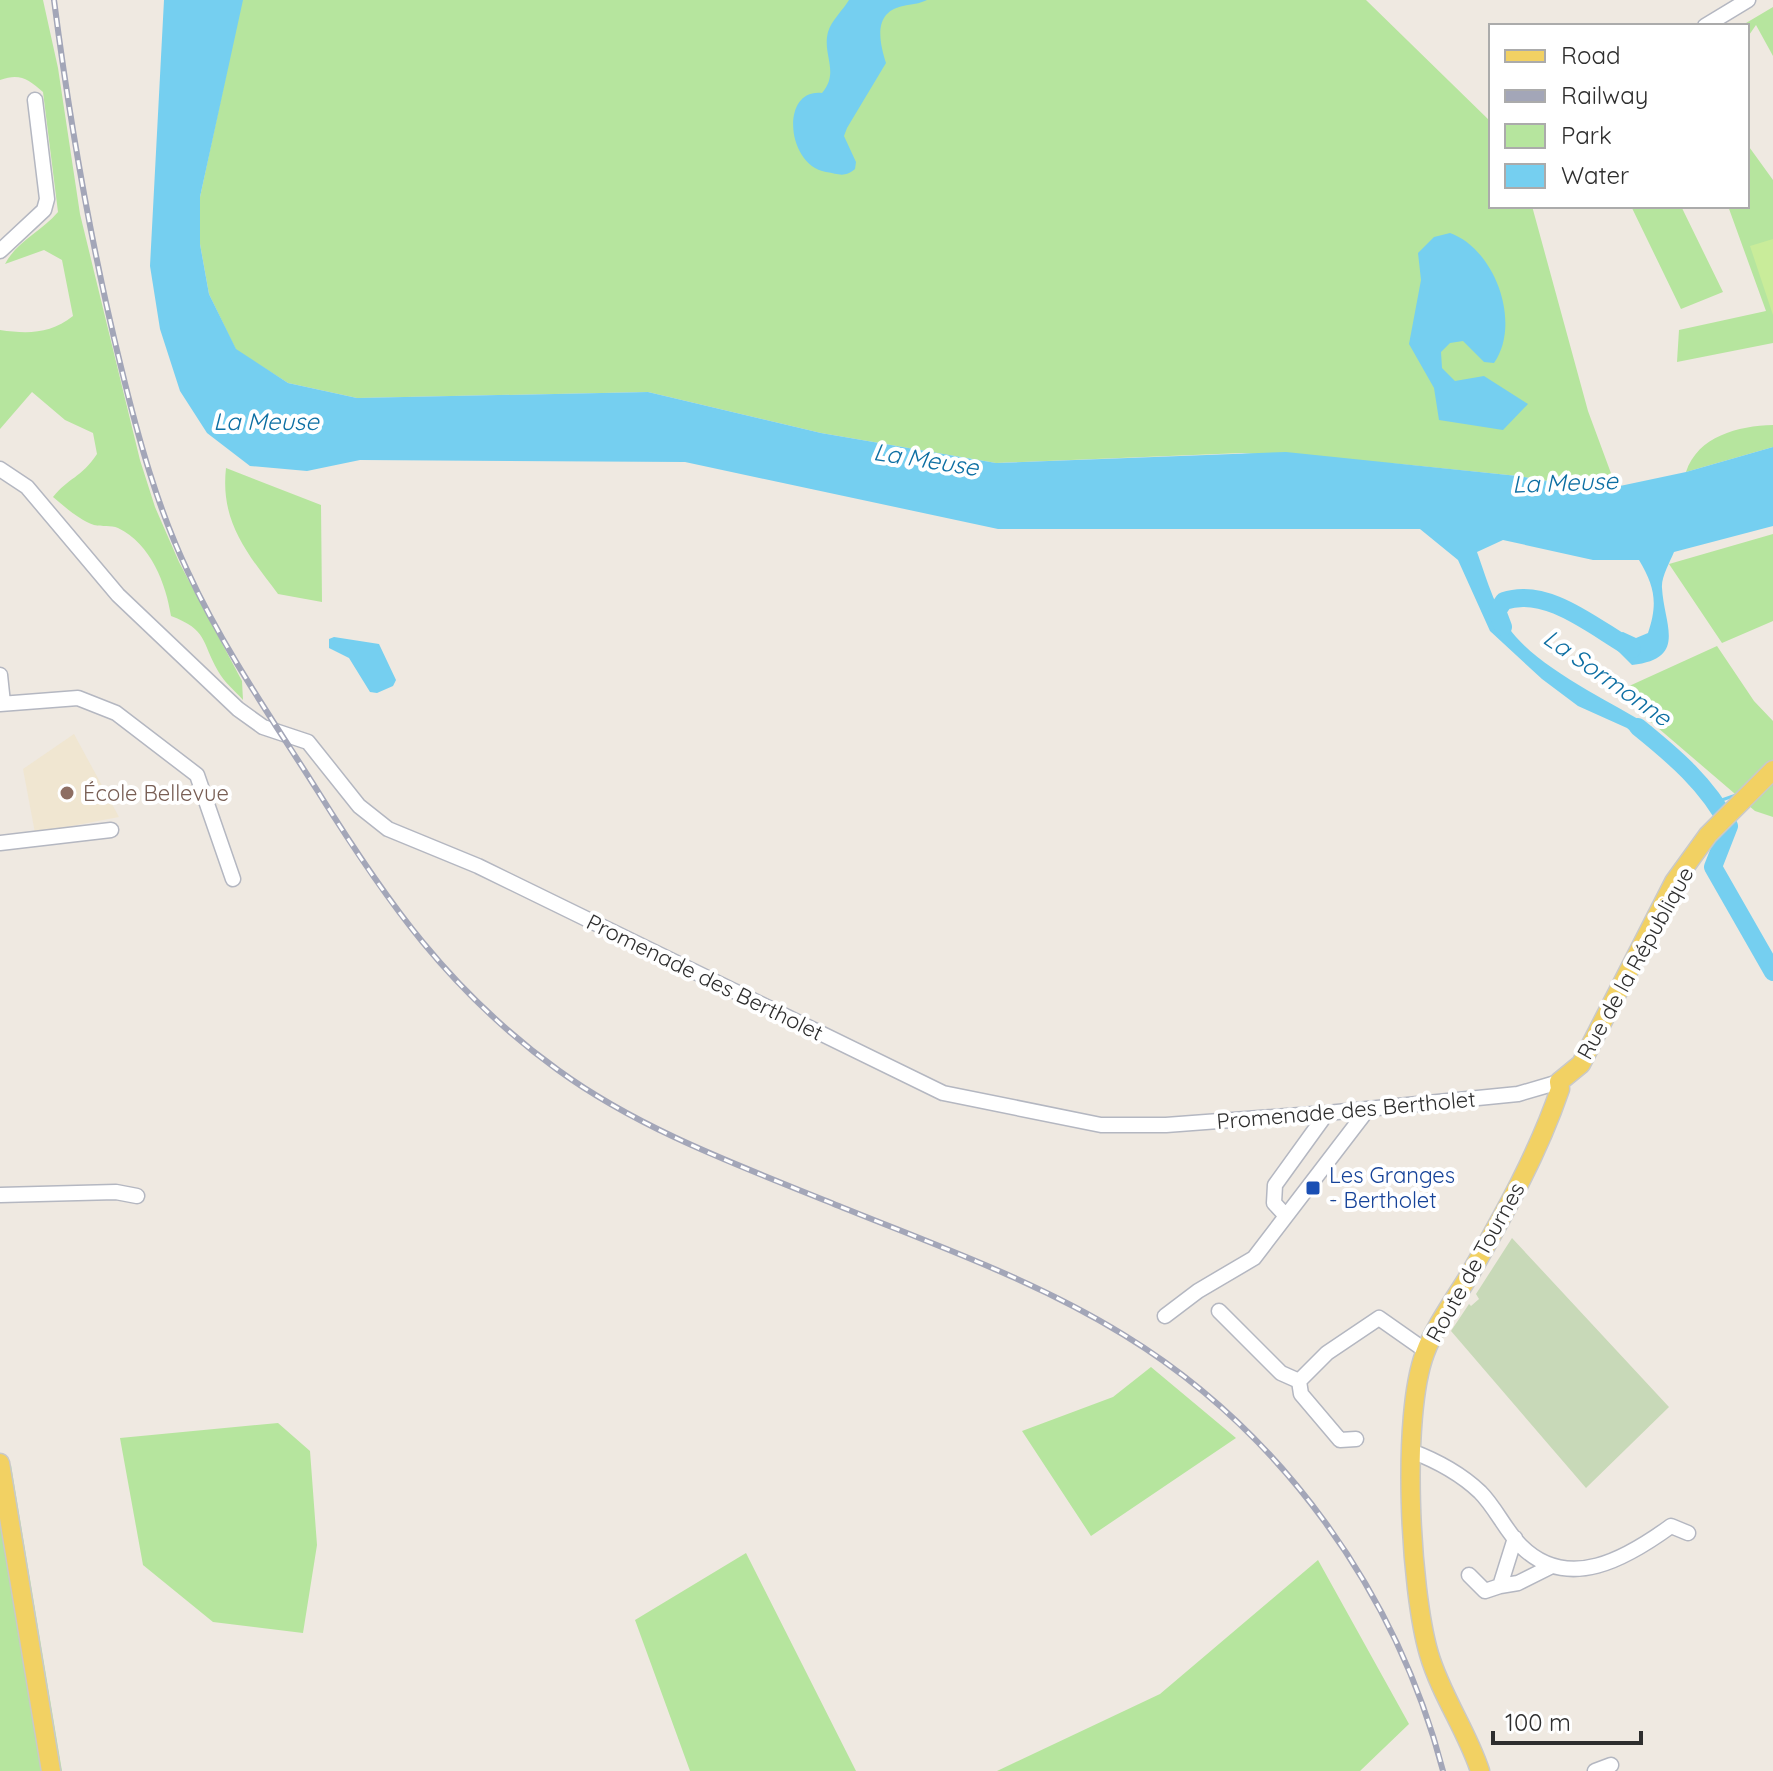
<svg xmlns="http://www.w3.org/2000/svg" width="1773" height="1771" font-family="Quicksand,sans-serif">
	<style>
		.education { fill: #f0e6d1 }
		.green { fill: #b6e59e }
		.cemetery { fill: #c8d9b8 }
		.pitch { fill: #c9ec9a }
		.water { fill: #75cff0 }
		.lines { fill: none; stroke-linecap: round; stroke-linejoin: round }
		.stream { stroke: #75cff0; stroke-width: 3 }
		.river { stroke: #75cff0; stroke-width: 18 }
		.minor-casing { stroke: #b4b7c1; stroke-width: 17 }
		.major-casing { stroke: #c9c9c9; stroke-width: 21 }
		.minor { stroke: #fff; stroke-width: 14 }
		.major { stroke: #f2d163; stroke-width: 18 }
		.rail-casing { stroke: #a3a6b8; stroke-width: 6 }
		.rail { stroke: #fff; stroke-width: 3; stroke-dasharray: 9; stroke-linecap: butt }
		.education-dot { fill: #8d6e63; stroke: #fff; stroke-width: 3 }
		.transit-dot { fill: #1a4fb4; stroke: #fff; stroke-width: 3 }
		.labels { text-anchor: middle; stroke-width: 8; stroke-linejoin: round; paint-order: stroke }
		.education-label { font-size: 22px; fill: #785e54; stroke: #fff; text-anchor: start }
		.street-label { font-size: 22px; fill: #2e2e2e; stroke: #fff }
		.transit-label { font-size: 22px; fill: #164399; stroke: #fff; text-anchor: start }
		.water-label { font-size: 24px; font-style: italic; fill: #0d6fa3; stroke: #fff }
	</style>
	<rect width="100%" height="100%" fill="#efe9e1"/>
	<path class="education" d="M74,734L119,817L35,833L23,769Z"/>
	<path class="green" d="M0,0H43L58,68L80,214L140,460L155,507L179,562L242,681L243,700C235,691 224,682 218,671C201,641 208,630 171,616C166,584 151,544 118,528C111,525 102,527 94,525C78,519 66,508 53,497C68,478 81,478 97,454L93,433L65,420L32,392L0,429V330C28,334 50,334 73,316L62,260L44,250L5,264C17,241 41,232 58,212L43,92C28,79 20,73 0,80Z
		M242,0H1366L1491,122V206H1532L1588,411L1612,476L1594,489L1518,476L1400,464L1242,453L996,463L821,433L648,392L357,398L288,383L236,350L209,294L200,244V197Z
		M1773,7V56L1756,25L1747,38V26H1741Z
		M1747,144L1773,180V343L1677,362L1679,330L1766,311L1728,206H1747Z
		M1631,206H1681L1723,292L1681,309Z
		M1773,425V447L1686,472C1698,436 1738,426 1773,425Z
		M226,468L321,505L322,602L278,594C247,553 220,522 226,468Z
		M1773,534V621L1722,643L1669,564Z
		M1717,646L1754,701L1773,721V817L1755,811L1616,692Z
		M1151,1367L1236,1438L1091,1536L1022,1431L1113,1397Z
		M278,1423L310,1451L317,1545L303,1633L213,1622L143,1565L120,1438Z
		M11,1465L62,1771H0V1467Z
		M746,1553L856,1771H690L635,1620Z
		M1318,1560L1409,1724L1360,1771H997L1160,1694Z"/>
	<path class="cemetery" d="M1512,1238L1669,1407L1586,1488L1451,1331L1469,1304L1471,1306L1479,1299L1476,1294Z"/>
	<path class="pitch" d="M1773,239V315L1750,246Z"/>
	<path class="water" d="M164,0H243L200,197V244L209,294L236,349L288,383L357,398L648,392L821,433L996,463L1286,452L1518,476L1601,490L1686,472L1773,447V526L1674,552C1670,562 1661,577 1662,588C1664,625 1688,659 1632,665L1605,638L1623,632L1636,638L1648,633C1658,603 1655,587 1639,560H1593L1503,540L1477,552C1487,580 1497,615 1516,637C1547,672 1612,703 1652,727L1661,757L1627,728L1578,706L1542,679L1490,631L1458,560L1420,529H998L685,462L360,460L307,471L250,466L207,433L180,391L160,329L150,266Z
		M849,0H927C919,4 912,4 903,6C873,12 879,41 886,63L847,128L844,136L856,162L855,169C844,178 839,174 826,172C786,165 780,88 822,93C840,72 822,55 828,32C831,21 843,10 849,0Z
		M1450,233C1495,249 1522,323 1494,363L1484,362L1463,341L1450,343L1441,352L1442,368L1455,381L1484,376L1528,404L1503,430L1439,420L1434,388L1409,344L1421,280L1418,253L1434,237Z
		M334,637L379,644L396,680L393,686L377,693L370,692L349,658L329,648V639Z"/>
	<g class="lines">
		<path class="stream" d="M1716,802L1739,794"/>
		<path class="river" d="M1503,627L1497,611L1504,601C1548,586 1596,629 1632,649
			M1638,727C1674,756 1708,785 1729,826L1713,867L1773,972"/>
		<g class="minor-casing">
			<path id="minor" d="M1705,26L1748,0
				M0,251L44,210L47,199L35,100
				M0,469L27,487L118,595L238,709L263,727L308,742L359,806L388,829L478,866L943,1093L1101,1125H1166L1327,1113L1518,1094L1559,1082
				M0,675L3,703
				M0,704L78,698L116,713L197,775L233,879
				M0,843L111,830
				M0,1195L116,1192L137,1196
				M1286,1216L1274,1203L1275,1185L1327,1113
				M1219,1311L1281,1373L1299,1381
				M1165,1316L1198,1291L1254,1258L1368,1109
				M1356,1439L1340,1440L1301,1394L1299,1381L1327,1353L1379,1318L1426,1351
				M1411,1451C1435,1460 1461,1474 1480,1492C1496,1508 1505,1530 1521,1546C1568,1593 1627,1558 1671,1526L1688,1533
				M1515,1538L1500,1586L1518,1583L1552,1566
				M1469,1575L1485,1591L1500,1586
				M1595,1771L1611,1765"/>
		</g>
		<g class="major-casing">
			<path id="major" d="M0,1463L51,1771
				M1480,1771C1467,1731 1441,1695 1429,1654C1410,1589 1401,1416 1425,1353C1435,1326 1455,1299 1470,1274C1504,1214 1538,1154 1560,1089L1559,1082L1581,1064L1674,882L1708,835L1773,770"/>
		</g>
		<use href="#minor" class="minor"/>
		<use href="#major" class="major"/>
		<g class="rail-casing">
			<path id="rail" d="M54,0C70,124 91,245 121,367C138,437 157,507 188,572C223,648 272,719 317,790C387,902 449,991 558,1070C642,1131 743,1167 839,1206C935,1245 1035,1280 1124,1335C1281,1431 1397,1593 1443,1771"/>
		</g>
		<use href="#rail" class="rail"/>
	</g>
	<circle class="education-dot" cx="67" cy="793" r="8"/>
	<rect class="transit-dot" x="1305" y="1180" width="16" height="16" rx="4"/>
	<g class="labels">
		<g class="education-label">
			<text x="83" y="801">École Bellevue</text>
		</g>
		<g class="street-label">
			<text transform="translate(1635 963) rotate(-61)" y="8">Rue de la République</text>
			<text transform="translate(705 977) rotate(26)" y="8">Promenade des Bertholet</text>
			<text transform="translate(1346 1110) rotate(-5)" y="8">Promenade des Bertholet</text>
			<text transform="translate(1475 1262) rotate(-61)" y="8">Route de Tournes</text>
		</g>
		<g class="transit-label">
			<text x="1329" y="1183">Les Granges<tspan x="1329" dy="25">- Bertholet</tspan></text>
		</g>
		<g class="water-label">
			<text x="266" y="430">La Meuse</text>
			<text transform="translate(926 460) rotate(9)" y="8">La Meuse</text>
			<text transform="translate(1565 483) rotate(-2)" y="8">La Meuse</text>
			<text transform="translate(1607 678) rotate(35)" y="8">La Sormonne</text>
		</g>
	</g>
	<rect x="1489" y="24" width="260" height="184" fill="#ffffff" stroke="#ababab" stroke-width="2"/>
	<rect x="1505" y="50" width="40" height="12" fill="#f2d163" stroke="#ababab" stroke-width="2"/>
	<text x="1561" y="64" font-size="24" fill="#2e2e2e">Road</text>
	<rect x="1505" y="90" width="40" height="12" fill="#a3a6b8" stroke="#ababab" stroke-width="2"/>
	<text x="1561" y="104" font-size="24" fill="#2e2e2e">Railway</text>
	<rect x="1505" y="124" width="40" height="24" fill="#b6e59e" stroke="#ababab" stroke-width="2"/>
	<text x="1561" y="144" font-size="24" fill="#2e2e2e">Park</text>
	<rect x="1505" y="164" width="40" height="24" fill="#75cff0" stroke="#ababab" stroke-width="2"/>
	<text x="1561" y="184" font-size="24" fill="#2e2e2e">Water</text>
	<path d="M1493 1731v12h148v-12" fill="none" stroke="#2e2e2e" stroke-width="4"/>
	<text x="1505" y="1731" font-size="24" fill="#2e2e2e" stroke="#ffffff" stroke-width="6" paint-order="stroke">100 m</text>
</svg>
